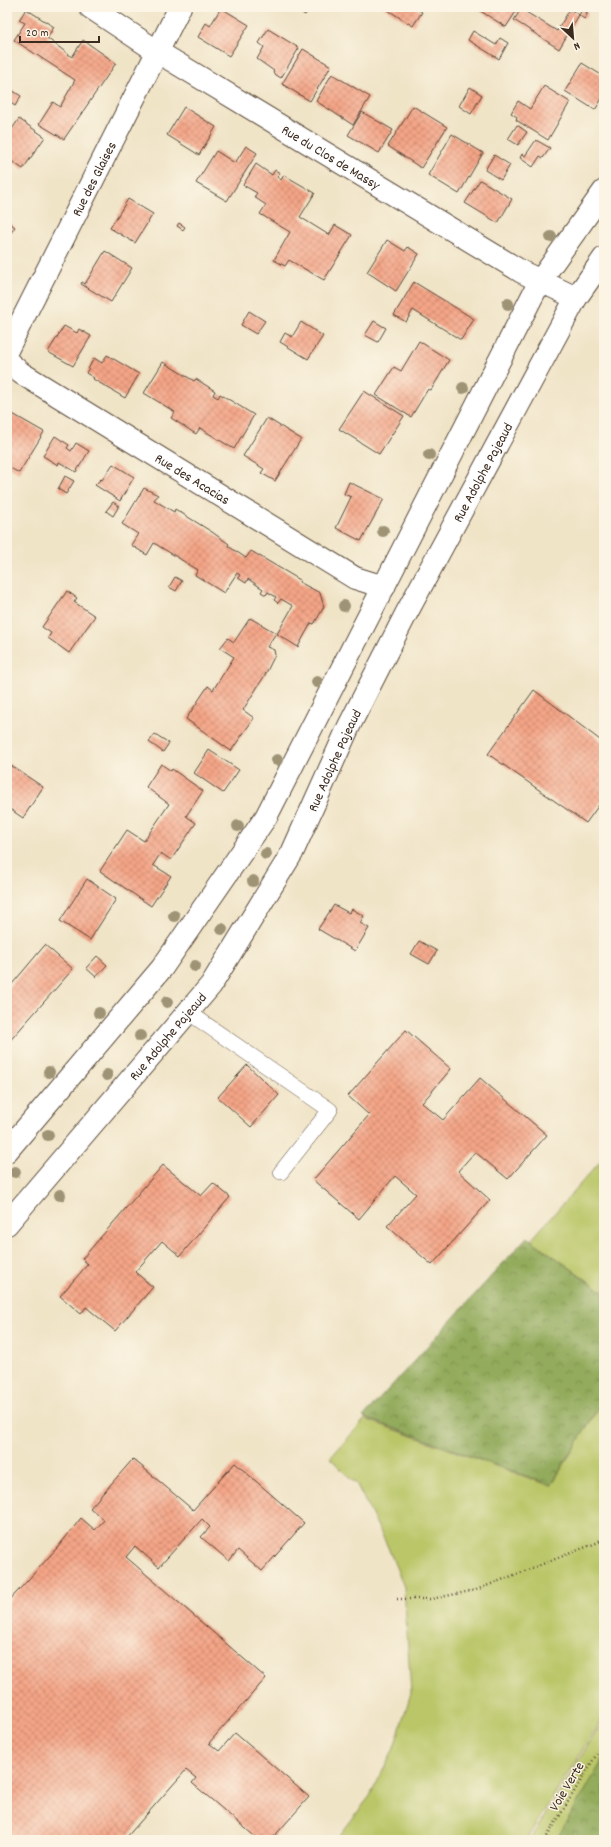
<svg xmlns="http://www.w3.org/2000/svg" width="611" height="1847" font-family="Dekko,sans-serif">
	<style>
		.green { fill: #bac668; stroke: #7a7843 }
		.forest { fill: url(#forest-crowns); stroke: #676a3d }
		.building { fill: url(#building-cross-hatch) }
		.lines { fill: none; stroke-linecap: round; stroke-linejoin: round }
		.lane-casing { stroke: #564637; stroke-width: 16 }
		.street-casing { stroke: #564637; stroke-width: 24 }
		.secondary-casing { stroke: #564637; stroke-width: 24 }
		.path { stroke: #564637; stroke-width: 2.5; stroke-dasharray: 1 3; stroke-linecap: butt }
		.lane { stroke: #fff; stroke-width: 15 }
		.street { stroke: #fff; stroke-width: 22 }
		.secondary { stroke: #fff; stroke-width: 22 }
		.tree { fill: #9e9374 }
		.labels { text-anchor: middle; stroke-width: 3; stroke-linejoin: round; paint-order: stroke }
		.street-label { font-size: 14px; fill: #3b2a1e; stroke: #fcf5e5 }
	</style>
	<defs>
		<pattern id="forest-crowns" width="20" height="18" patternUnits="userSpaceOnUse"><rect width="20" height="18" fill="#93ab5c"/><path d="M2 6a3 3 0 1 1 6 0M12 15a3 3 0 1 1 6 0" fill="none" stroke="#798b4b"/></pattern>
		<pattern id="building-cross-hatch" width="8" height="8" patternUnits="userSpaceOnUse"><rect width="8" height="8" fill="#f5a587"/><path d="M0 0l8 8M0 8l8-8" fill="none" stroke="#c8876e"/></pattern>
	</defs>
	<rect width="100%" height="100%" fill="#fcf5e5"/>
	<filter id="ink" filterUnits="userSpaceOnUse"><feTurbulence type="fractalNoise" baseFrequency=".025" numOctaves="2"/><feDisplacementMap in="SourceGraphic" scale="8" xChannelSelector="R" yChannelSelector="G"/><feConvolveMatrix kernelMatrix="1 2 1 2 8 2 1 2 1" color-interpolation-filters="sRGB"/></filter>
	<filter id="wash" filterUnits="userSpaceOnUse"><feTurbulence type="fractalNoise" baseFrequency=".012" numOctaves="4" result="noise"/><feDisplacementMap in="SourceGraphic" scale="16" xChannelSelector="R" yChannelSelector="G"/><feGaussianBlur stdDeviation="0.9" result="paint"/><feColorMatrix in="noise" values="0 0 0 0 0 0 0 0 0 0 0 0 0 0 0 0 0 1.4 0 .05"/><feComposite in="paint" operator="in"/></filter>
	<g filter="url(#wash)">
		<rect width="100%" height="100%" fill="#f0e4c7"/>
		<path class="green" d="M604,1157V1292L531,1240Z
			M604,1399V1716L526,1840H336L370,1796L393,1751L411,1693L404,1587L387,1545L357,1485L330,1458L365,1419L551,1486Z
			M604,1719V1840H530Z"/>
		<path class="forest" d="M527,1237L604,1293V1398L551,1485L363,1417Z
			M604,1758V1840H556Z"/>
		<g id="blocks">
			<path class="building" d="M293,7H310L305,15Z
				M383,7H414L422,12L413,26Z
				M474,7H519L506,27Z
				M221,8L249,25L229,56L198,37L206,23L210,26Z
				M26,9L54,27L47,38L72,57L83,40L116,63L64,139L39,124L53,102L60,107L75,80L14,40L25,23L19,20Z
				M521,9L557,31L570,9L579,15L559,49L514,20Z
				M582,10L588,13L584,19L579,15Z
				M268,29L299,48L281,78L273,73L274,71L257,59L264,47L259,43Z
				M473,31L496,45L500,38L508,43L499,59L468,40Z
				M303,49L331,66L310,101L282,84Z
				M582,63L603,76L604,74V95L595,110L565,91Z
				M332,74L370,97L353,125L316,101Z
				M544,86L570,102L548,140L516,120L517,117L511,113L518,101L530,109Z
				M7,87L21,96L15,106L7,100Z
				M470,87L482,95L471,114L459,106Z
				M413,106L447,127L421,168L388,146Z
				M184,107L216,127L199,155L167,135Z
				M362,112L393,130L379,153L348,135Z
				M19,119L45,137L23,169L7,158V136Z
				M517,125L527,132L518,145L508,139Z
				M452,134L483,153L459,194L428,175Z
				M536,140L550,148L543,158L540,156L533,167L520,158L522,154L525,156Z
				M246,146L257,153L227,201L196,183L216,151L235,163Z
				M494,155L510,165L501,180L485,170Z
				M256,164L272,175L275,170L280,173L277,177L281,180L284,175L315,193L300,217L329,235L335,225L352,235L324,280L289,260L285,266L274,260L290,232L260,214L266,205L254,197L257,193L243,185Z
				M480,180L512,199L498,223L465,203Z
				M128,199L153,214L135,243L110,228Z
				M7,221L15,227L7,238Z
				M179,223L185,227L183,230L177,226Z
				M387,240L405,251L408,247L419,254L396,291L367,272Z
				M105,251L132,268L111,302L81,284L82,282L85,284Z
				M414,282L474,319L461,340L413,310L406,322L394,315Z
				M249,311L265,321L256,334L241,325Z
				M374,321L386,328L378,342L365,335Z
				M301,322L323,336L308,359L280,342L285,333L292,337Z
				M64,326L77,333L79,329L91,336L73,366L48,352Z
				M419,341L449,360L431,390L428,389L411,417L376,395L394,367L401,371Z
				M107,355L139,374L125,398L93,379L94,378L86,373L94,358L102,363Z
				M163,362L194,381L196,379L215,391L213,395L218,398L220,394L254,415L234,449L200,428L196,434L171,418L175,412L144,393Z
				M364,391L404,416L379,454L339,429Z
				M11,413L44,432L19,473L7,466V420Z
				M267,418L301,439L275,481L261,473L264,469L243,456Z
				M55,436L69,445L67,448L71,451L76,443L89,451L76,472L59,462L58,465L43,456Z
				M113,464L134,477L120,501L95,485L101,479L102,480Z
				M65,476L74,481L66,494L58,489Z
				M349,482L384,499L361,541L336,528L351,497L344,494Z
				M144,488L158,495L154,500L174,512L175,509L212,532L229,544L228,546L246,558L251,551L300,580L299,582L320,593L324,607L314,624L311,623L298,647L277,634L293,606L281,599L278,603L274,600L276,597L268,592L266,595L261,592L263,589L248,579L246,583L238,578L240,575L237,573L224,593L195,575L198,570L154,543L147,555L131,545L138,534L122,524Z
				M113,502L119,506L113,516L106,511Z
				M175,577L182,581L176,591L169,587Z
				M67,591L77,598L74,602L95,616L69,653L48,638L51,633L42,627Z
				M250,618L276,633L267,647L274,650L275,655L265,675L243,710L254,718L231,751L186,719L208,686L213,690L234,657L220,648L228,638L234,642Z
				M534,690L604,743V798L586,823L488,754Z
				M155,734L169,743L163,752L149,742Z
				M209,750L239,770L223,793L194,773Z
				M7,763L43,787L23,818L7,807Z
				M161,764L171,771L172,769L203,791L186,816L196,823L171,860L161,853L153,865L171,876L151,906L100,871L127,830L144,841L169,804L146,787Z
				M87,879L116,899L90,940L60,921Z
				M334,905L349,913L352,909L364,916L360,923L369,928L355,951L318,929Z
				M419,941L437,951L429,964L411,954Z
				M45,945L73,969L7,1044V990Z
				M97,956L107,965L96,977L86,968Z
				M406,1030L451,1069L422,1103L443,1120L480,1078L547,1135L508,1179L475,1152L458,1171L490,1200L432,1265L387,1226L416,1194L395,1176L359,1219L313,1180L369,1115L348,1096Z
				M247,1065L279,1095L251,1127L218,1097Z
				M163,1165L201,1196L213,1183L230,1197L180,1256L162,1241L135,1272L153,1287L115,1331L86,1307L81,1314L60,1296L88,1264L82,1259Z
				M133,1459L193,1510L235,1463L304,1523L262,1571L238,1550L229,1561L201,1537L210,1527L202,1519L159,1567L135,1546L126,1557L266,1678L209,1743L219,1751L235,1733L309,1797L271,1840H259L192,1783L196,1778L186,1770L124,1840H7V1603L58,1547L81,1518L95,1530L104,1520L90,1508Z"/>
		</g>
	</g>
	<g filter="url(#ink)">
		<use href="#blocks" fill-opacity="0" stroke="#564637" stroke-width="1"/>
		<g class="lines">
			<g class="lane-casing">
				<path id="lane" d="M188,1012L330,1110L281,1172"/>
			</g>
			<g class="street-casing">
				<g id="street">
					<path id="s1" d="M90,7L158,52L522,272L576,298"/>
					<path id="s2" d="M7,350L180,7"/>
					<path id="s3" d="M7,361L21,373L355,578L384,587"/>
				</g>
			</g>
			<g class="secondary-casing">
				<g id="secondary">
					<path d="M7,1151L162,968L266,817L540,281L604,191"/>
					<path id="s4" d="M7,1224L211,985L292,853L349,726L406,614L576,298L604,258"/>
				</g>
			</g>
			<path class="path" d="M599,1541L604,1537
				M397,1599H431L476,1590L604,1540
				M545,1840L604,1742"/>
			<use href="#lane" class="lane"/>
			<use href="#street" class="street"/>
			<use href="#secondary" class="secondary"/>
		</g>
		<g class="tree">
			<circle cx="551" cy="237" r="6"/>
			<circle cx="508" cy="304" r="6"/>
			<circle cx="463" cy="388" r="6"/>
			<circle cx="429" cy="455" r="6"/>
			<circle cx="383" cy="531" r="6"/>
			<circle cx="344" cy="606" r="6"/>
			<circle cx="317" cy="682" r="6"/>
			<circle cx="277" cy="760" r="6"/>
			<circle cx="238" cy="826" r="6"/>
			<circle cx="266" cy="854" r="6"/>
			<circle cx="253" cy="881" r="6"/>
			<circle cx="174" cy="916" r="6"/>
			<circle cx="222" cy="929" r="6"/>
			<circle cx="195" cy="966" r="6"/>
			<circle cx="167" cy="1002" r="6"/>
			<circle cx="99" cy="1013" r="6"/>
			<circle cx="140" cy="1036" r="6"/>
			<circle cx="49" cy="1072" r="6"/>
			<circle cx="107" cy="1075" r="6"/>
			<circle cx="48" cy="1135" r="6"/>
			<circle cx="15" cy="1172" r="6"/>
			<circle cx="60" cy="1195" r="6"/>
		</g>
	</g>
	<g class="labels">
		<g class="street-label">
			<text dy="5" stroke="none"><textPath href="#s1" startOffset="284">Rue du Clos de Massy</textPath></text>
			<text dy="5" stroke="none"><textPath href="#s2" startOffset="192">Rue des Glaises</textPath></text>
			<text dy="5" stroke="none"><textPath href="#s4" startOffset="895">Rue Adolphe Pajeaud</textPath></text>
			<text dy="5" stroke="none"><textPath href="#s3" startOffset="220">Rue des Acacias</textPath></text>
			<text dy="5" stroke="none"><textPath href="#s4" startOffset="571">Rue Adolphe Pajeaud</textPath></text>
			<text dy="5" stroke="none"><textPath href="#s4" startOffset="247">Rue Adolphe Pajeaud</textPath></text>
			<text transform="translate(566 1786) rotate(-59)" y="5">Voie Verte</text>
		</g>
	</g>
	<rect width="611" height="1847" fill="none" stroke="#fcf5e5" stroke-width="24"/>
	<g transform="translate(573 38) rotate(154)" stroke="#fcf5e5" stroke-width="3" paint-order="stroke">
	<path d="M0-3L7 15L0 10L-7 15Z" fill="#3b2a1e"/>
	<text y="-6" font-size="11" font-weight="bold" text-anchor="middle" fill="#3b2a1e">N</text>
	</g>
	<path d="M20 36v6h79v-6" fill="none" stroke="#3b2a1e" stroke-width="2"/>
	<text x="26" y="36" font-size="12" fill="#3b2a1e" stroke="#fcf5e5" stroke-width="3" paint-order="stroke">20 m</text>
</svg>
